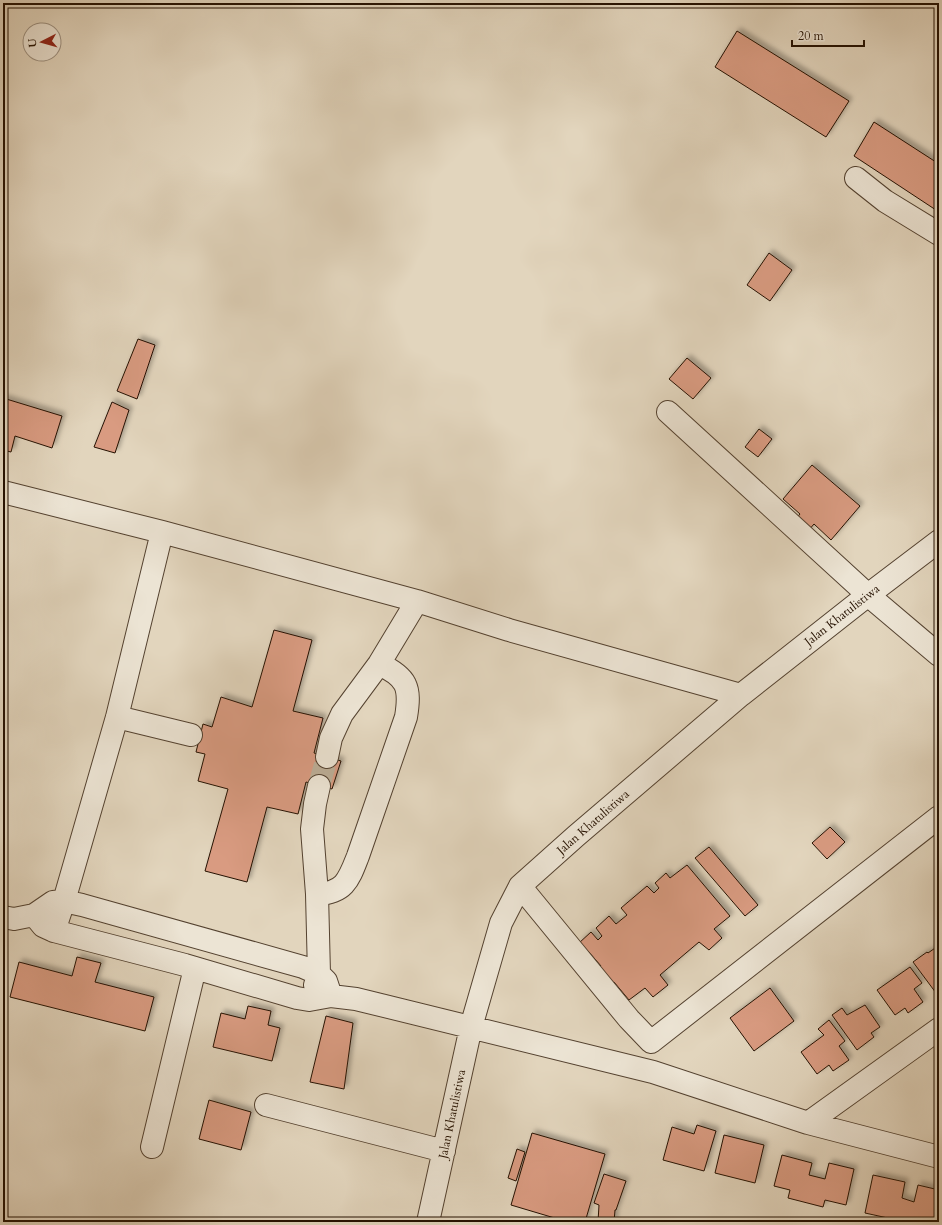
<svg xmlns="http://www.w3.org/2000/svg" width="942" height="1225" font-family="Cardo,serif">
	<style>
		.building { fill: #d99b81; stroke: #251101; filter: url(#shadow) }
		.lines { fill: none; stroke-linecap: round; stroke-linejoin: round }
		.minor-tunnel { stroke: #bcae97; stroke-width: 22; stroke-dasharray: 22 11; stroke-linecap: butt }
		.minor-casing { stroke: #544230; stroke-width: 24 }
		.minor { stroke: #ece4d4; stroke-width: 22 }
		.labels { text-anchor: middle; stroke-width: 3.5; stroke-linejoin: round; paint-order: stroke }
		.street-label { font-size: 12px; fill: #251101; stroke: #ece4d4 }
	</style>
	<defs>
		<filter id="shadow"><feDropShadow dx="3.5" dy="-3.5" stdDeviation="2" flood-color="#0004"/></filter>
	</defs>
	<rect width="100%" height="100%" fill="#e2d5bd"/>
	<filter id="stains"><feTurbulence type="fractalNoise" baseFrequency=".005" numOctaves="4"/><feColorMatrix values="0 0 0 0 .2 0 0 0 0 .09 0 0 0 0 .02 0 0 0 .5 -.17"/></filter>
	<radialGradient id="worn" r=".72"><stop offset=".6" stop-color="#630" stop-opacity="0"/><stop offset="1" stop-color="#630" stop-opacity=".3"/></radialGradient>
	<path class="building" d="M737,31L849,101L826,137L715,67Z
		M874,122L939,164V212L854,156Z
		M769,253L792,270L770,301L747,285Z
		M138,339L155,345L137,399L117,391Z
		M687,358L711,378L693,399L669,379Z
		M3,398L62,416L52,448L15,436L11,452L3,450Z
		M112,402L129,410L115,453L94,447Z
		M759,429L772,439L758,457L745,447Z
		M812,465L860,506L831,540L814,524L808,531L795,520L800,514L783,499Z
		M274,630L312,640L293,711L323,718L314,753L341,761L332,789L306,782L298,814L267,807L247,882L205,871L228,789L198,781L205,754L196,752L203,724L212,727L221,697L252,707Z
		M830,827L845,842L827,859L812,843Z
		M709,847L758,905L745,916L695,858Z
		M687,865L730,916L714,929L722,938L709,950L699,942L660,975L668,985L653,997L645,988L629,1000L614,982L606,988L593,971L601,966L588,951L587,952L579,943L591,932L598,940L602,936L596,928L609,916L616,924L627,915L621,908L647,886L654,893L659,888L655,883L666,873L670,878Z
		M938,946L939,948V991L936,993L913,962L927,952L928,953Z
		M77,957L101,963L95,982L154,997L145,1031L10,997L19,962L72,976Z
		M910,967L922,983L914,989L923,1002L908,1013L905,1008L895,1015L877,990Z
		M770,988L794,1021L754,1051L730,1018Z
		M865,1005L880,1027L871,1033L874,1037L857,1050L832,1015L842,1008L847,1015Z
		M248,1006L271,1011L268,1025L280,1028L272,1061L213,1047L221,1013L245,1019Z
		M326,1016L353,1023L344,1089L310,1082Z
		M829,1020L845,1041L839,1046L849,1060L833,1071L829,1065L817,1074L801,1052L824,1035L818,1029Z
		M209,1100L251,1112L241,1150L199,1139Z
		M697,1125L716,1131L704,1171L663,1160L672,1127L694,1134Z
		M532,1133L605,1154L585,1222H568L511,1205Z
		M724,1135L764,1145L755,1183L715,1173Z
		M517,1149L525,1152L516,1181L508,1178Z
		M782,1155L812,1163L809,1175L825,1179L829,1163L854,1169L846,1205L825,1200L823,1207L788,1198L790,1190L774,1186Z
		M604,1174L626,1181L616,1210H615L614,1222H598L599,1205L594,1203Z
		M873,1175L905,1182L902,1198L914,1202L918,1185L939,1190L938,1222H909L897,1219V1220L865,1213Z"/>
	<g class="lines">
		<path class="minor-tunnel" d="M319,786L327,757"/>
		<g class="minor-casing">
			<path id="minor" d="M856,178L885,201L939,234
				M668,412L868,595L939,655
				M3,492L162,532L417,601L509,630L741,695
				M117,717L191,735
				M327,757L331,738L342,714L379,664L417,601
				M520,886L629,1019L651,1042L939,817
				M317,894C345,893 349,879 358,856L406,717C411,687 407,677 379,664
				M34,915L43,926L54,931L185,965L297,998L309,1000L331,996L356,999L653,1072L808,1123L939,1157
				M3,917L14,919L34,915L53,902L64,901L82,905L303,967L319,974L326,981L331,996
				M54,931L64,901L117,717L162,532
				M315,985L319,974L317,894L312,829L315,804L319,786
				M266,1105L444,1151
				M808,1123L939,1029
				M152,1147L195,968
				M428,1222L471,1027L501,923L520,886L576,836L741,695L868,595L939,541"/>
		</g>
		<use href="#minor" class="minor"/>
	</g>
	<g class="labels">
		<g class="street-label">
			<text transform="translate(842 615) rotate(-38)" y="4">Jalan Khatulistiwa</text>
			<text transform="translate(593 822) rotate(-41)" y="4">Jalan Khatulistiwa</text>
			<text transform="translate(452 1114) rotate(-78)" y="4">Jalan Khatulistiwa</text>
		</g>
	</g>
	<rect width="942" height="1225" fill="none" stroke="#e2d5bd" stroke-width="16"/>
	<rect x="4" y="4" width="934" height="1217" fill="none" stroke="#251101" stroke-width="2"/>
	<rect x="8" y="8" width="926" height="1209" fill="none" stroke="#251101"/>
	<g transform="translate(42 42) rotate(264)"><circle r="19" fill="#ece4d4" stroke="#9c9080"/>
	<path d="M0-3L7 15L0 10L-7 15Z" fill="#8f2418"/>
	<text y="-6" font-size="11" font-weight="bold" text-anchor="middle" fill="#251101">U</text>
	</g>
	<path d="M792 40v6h72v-6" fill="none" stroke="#251101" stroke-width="2"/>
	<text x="798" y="40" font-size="12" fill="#251101" stroke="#ece4d4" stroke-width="3" paint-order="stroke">20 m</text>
	<rect width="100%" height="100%" filter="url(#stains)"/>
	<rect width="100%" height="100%" fill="url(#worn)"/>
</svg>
